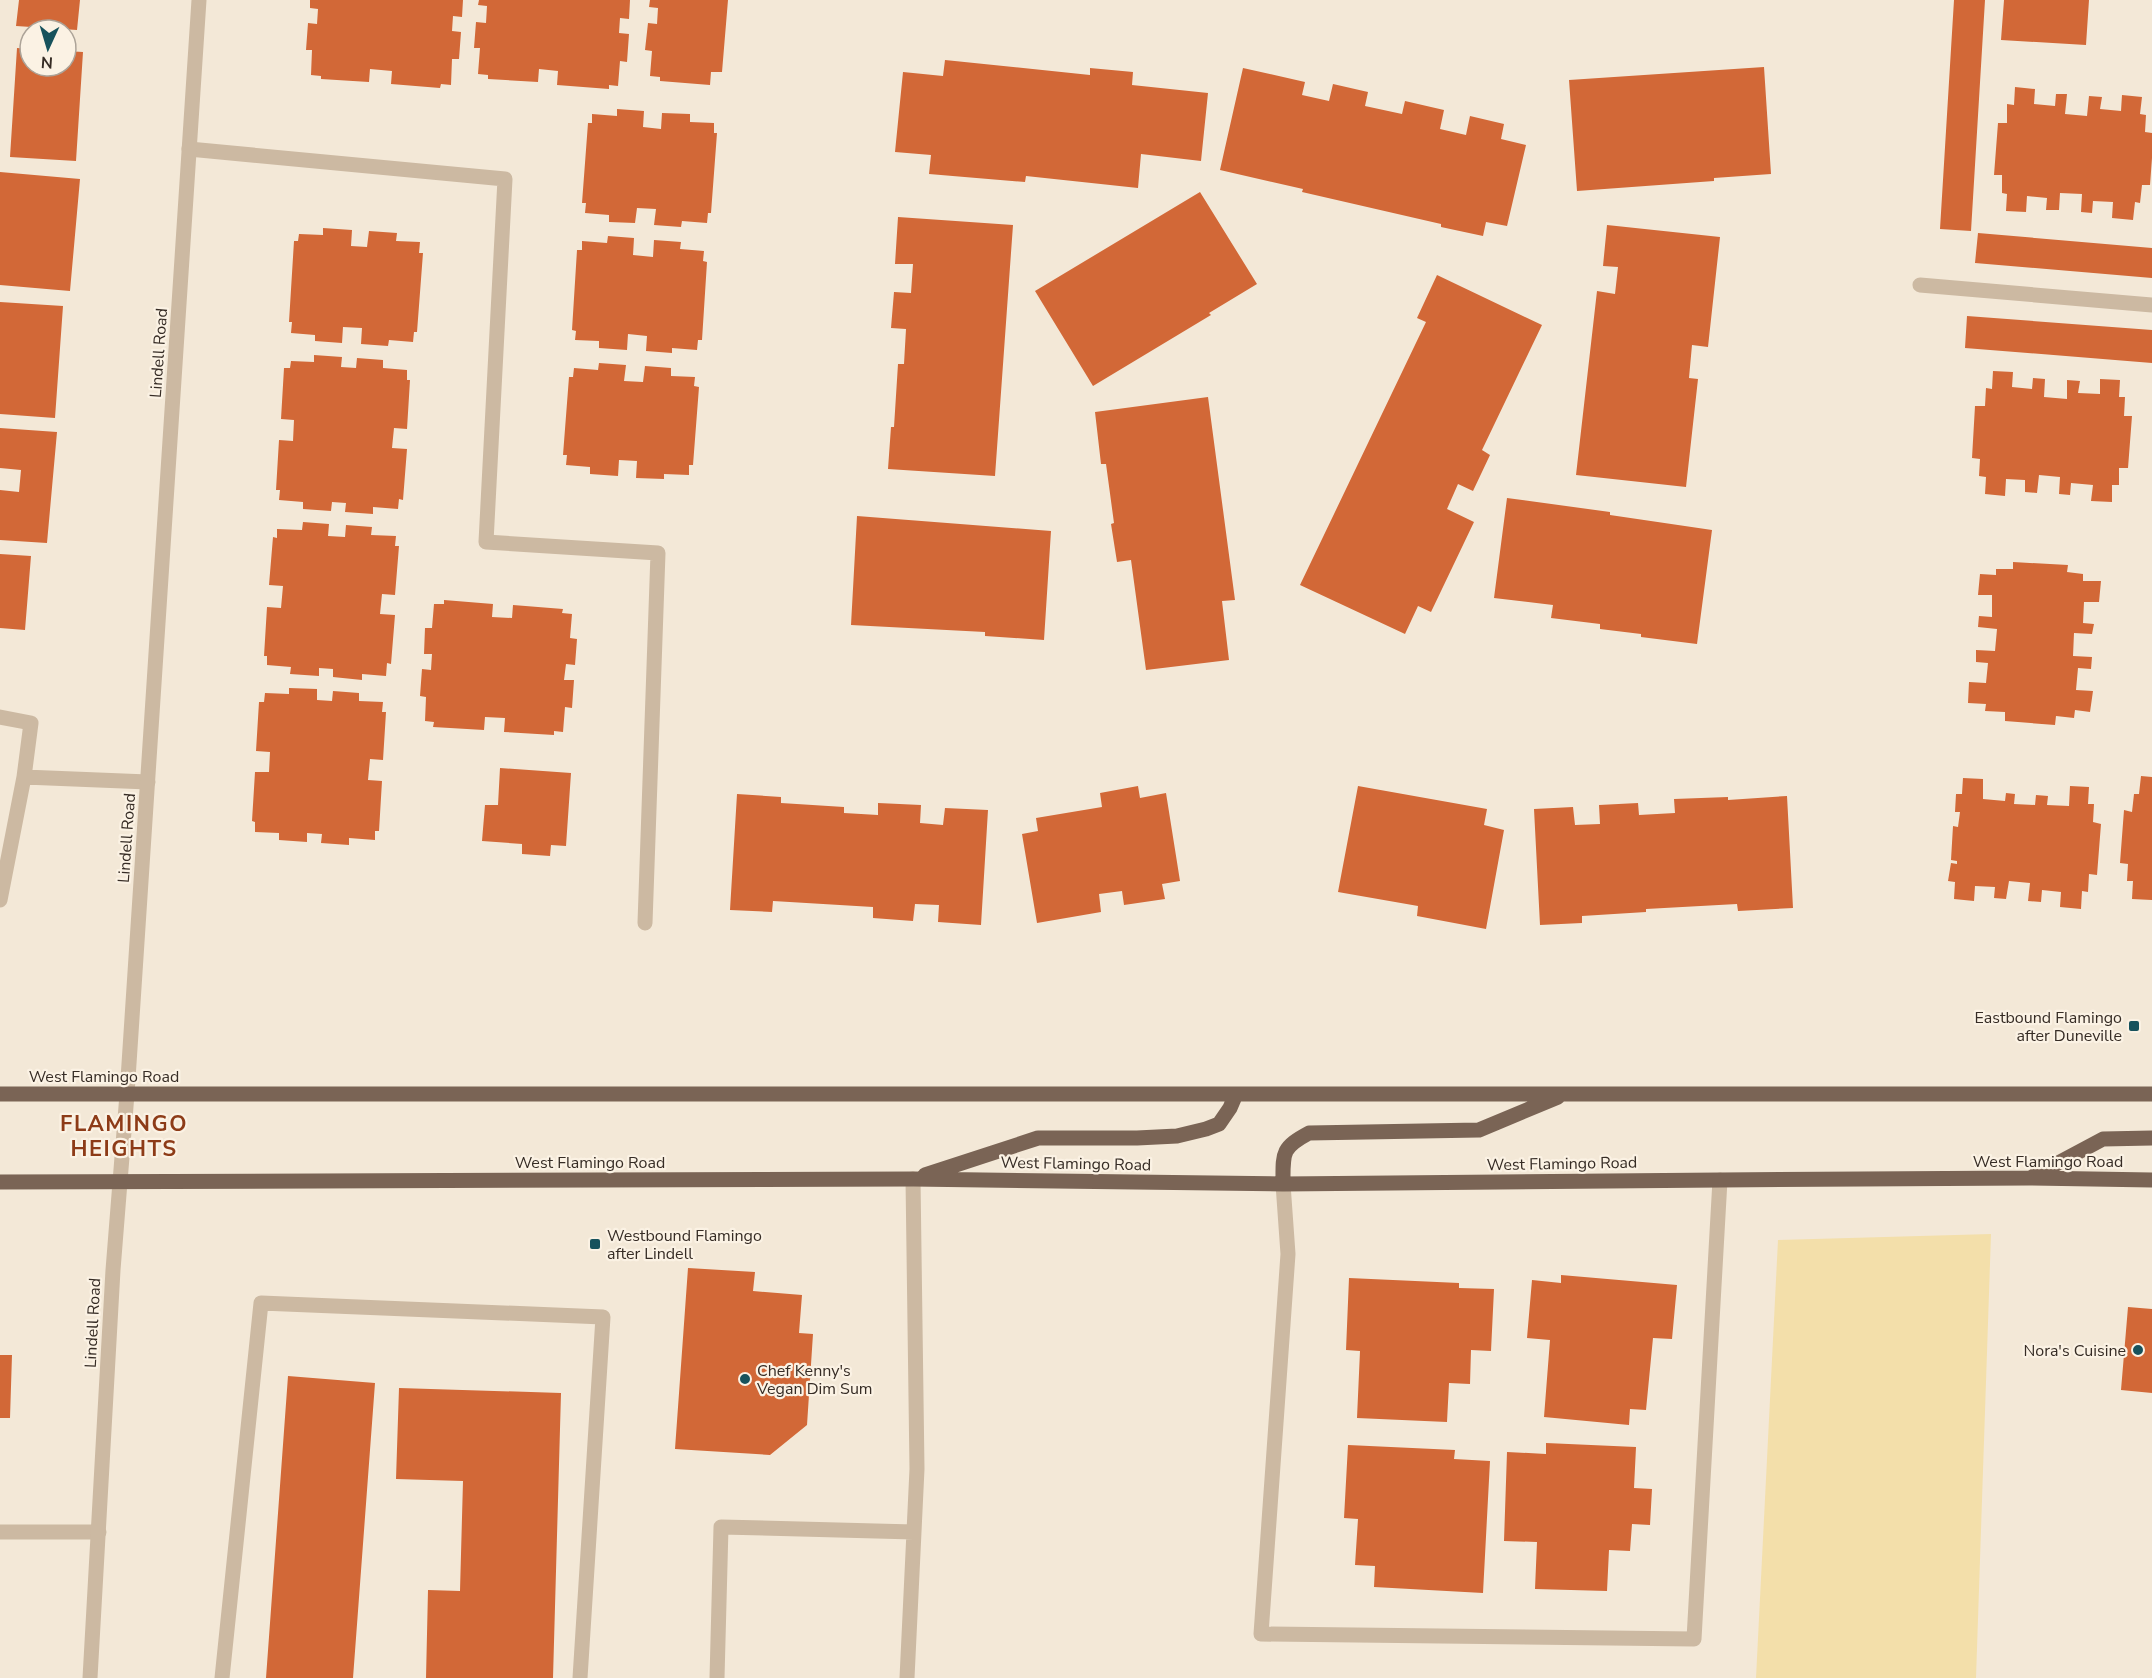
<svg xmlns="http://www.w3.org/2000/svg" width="2152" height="1678" font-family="'Nunito Sans',sans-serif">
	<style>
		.sand { fill: #f3dfaa }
		.building { fill: #d26837 }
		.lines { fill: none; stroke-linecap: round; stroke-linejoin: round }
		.service { stroke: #ccb9a2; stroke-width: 15 }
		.minor { stroke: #ccb9a2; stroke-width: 15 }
		.tertiary { stroke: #ccb9a2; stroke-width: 15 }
		.primary { stroke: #7a6455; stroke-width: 15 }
		.poi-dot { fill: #17525c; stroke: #fbf2e4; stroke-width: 2 }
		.labels { text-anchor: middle; stroke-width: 4.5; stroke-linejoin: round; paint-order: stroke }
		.street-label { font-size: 16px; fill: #362c25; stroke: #fbf2e4 }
		.poi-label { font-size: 16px; fill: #362c25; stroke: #fbf2e4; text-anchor: end }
		.district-label { font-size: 22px; font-weight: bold; letter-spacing: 1.5px; fill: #8d3b17; stroke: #fbf2e4 }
	</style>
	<rect width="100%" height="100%" fill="#f3e8d7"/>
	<path class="sand" d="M1991,1234L1976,1678H1756L1778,1240Z"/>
	<path class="building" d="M19,0H80L77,30L16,26Z
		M310,0H463L462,17L453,16L452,31L461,32L459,59H452L451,85L441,84L440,88L391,84L392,71L370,69L369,82L321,79V76L311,75L312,50H306L308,23L317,24L318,9L310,8Z
		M479,0H630L629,19L620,18L619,33L629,34L627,62L620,61L618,86L609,85V89L557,85L558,71L539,69L538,82L488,79V75L478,74L480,48H474L476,22L486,23L487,6L478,5Z
		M650,0H728L722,72H711L710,85L660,81V77L650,76L652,51L645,50L648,23L657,24L658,8L649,7Z
		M1954,0H1985L1971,231L1940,229Z
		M2004,0H2089L2086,45L2001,40Z
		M17,48L30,49V66H66V51L83,52L76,161L10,157Z
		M945,60L1090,75V68L1133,72L1132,85L1208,93L1201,161L1141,154L1138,188L1026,176L1025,182L929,174L931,155L895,152L903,72L943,76Z
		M1764,67L1771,174L1714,178V181L1577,191L1569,80Z
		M1243,68L1305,82L1302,95L1329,101L1333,84L1368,92L1365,106L1402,114L1405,101L1444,110L1440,129L1466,135L1470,116L1504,124L1501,139L1526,145L1507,226L1486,222L1483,236L1441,227V224L1302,192L1303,189L1220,170Z
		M2015,87L2035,89L2034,104L2055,106L2056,94H2067L2065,114L2087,116L2089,96L2102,97L2100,109L2121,111L2122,95L2142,97L2140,114L2146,115L2145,132L2152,133V158L2150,185H2142L2140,203L2135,202L2133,220L2112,218L2113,202L2093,201L2092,213L2081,212L2082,194L2060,193L2059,210H2046L2047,198L2027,196L2026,212L2006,211L2007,194L2002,193V175H1994L1998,123H2007V104L2014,105Z
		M617,109L644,111L643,127L661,129L662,113L690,114V122L714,123V133H717L711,213H708L707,223L682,221L681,227L654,225L656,209L637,208L635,223L609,222V215L585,213L586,203H582L588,123H592V114L617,116Z
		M0,172L80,179L70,291L0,285Z
		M1200,192L1257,284L1209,313L1211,315L1093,386L1035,291Z
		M898,217L1013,225L995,476L888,469L891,427H894L898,364H904L906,329L891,328L894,292L911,293L913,264H895Z
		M1607,225L1720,237L1708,347L1692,345L1689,378L1698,379L1686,487L1576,475L1597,291L1615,294L1618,267L1603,266Z
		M323,228L352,230L351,246L367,247L369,231L397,233L396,241L420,242L419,253H423L417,332H414L413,342L389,340L388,346L361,344L362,328L343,327L342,343L315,341V335L291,333L292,322H289L294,241H298L299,234L323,235Z
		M1978,233L2152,248V278L1975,263Z
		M608,236L634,238L633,255L653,257L654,240L681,242L680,249L704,251L703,261L707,262L702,340H698L697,350L672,348V353L646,351L647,336L628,334L627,350L599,348V341L575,340L576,331L572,330L577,250H582V241L607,243Z
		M1437,275L1542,325L1482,450L1490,455L1473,491L1458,484L1447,509L1474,522L1431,612L1418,606L1405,634L1300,585L1426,322L1417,318Z
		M0,302L63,306L55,418L0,414Z
		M1967,316L2152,330V363L1965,348Z
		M314,355L342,357L341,367L356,368L357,358L383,360V368L407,370V380H410L407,429L394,428L392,448L407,449L403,500L399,499L398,509L373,507V514L345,512L346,503L332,502L331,511L303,509V502L279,500L280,490H276L279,440L293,441L294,420L281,419L284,368H290L291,361L314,362Z
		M599,363L626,365L624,381L643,382L645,366L671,368V376L695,377L694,386L699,387L693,465H689V475L664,474V479L636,478L637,461L619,460L618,476L590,474V467L566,465L567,455H563L569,377H573L574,368L598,370Z
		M1993,371L2013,372L2012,387L2032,389L2033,378L2045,379L2044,397L2067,399V380L2080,381L2078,393L2100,394V379L2120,380L2119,397H2125L2124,416H2132L2128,468H2119V485H2112V502L2091,501L2093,485L2071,483L2070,495L2059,494L2060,477L2039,475L2037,493L2025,492V480L2006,479L2005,496L1985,494L1986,477L1979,476L1980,459L1972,458L1975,406H1985L1986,388L1992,389Z
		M1208,397L1235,600L1222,601L1229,660L1146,670L1131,560L1117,562L1111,524L1114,523L1106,464H1101L1095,412Z
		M0,428L57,432L47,543L0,540V490L19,492L21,470L0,468Z
		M1507,498L1610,512V515L1712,530L1697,644L1641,637V634L1600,629V624L1551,618L1553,605L1494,598Z
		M857,516L1051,531L1044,640L985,636V632L851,625Z
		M303,522L329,524L328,536L345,537L346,525L372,527L371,535L396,536L395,546H399L395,595L382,594L380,614L395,615L391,664L387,663L386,676L362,674V680L333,677V669L319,668V676L290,674L291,667L267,665V656H264L267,607L281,608L283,586L269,585L273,537L277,538V529L302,530Z
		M0,554L31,556L25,630L0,628Z
		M2013,562L2068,565L2067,572L2083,574V581H2101L2099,602H2084L2083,623L2094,624L2092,634L2074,633L2073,656L2092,657L2091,669L2078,668L2076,690L2093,691L2090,712L2075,710L2074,718L2056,716L2055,725L2005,721V712L1985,711L1986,704L1968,703L1969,682L1986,683L1988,663L1976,662V650L1995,651L1997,629L1978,627L1979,616L1992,617V595H1978L1980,574L1996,575V569H2013Z
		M444,600L493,604L492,617L512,618L513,605L563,609L562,613L572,614L570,638L577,639L575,665L566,664L564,680H574L572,708L565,707L563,732L554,731V735L504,732L505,718L485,717L484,730L433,727L434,722L425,721L426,697L420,696L422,669L431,670L432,654H424L425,628H432L434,604H444Z
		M289,688L317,689V700L332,701L333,691L359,693V701L383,702L382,712H386L383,760L370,759L368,780L382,781L379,831H375V840L349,838V845L321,843L322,834L307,833V842L279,840V833L255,832V822L252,821L255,772H269L270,752L256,751L259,702H264L265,693L289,694Z
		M500,768L571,773L566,846L551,845L550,856L522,854V844L482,841L485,805H498Z
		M2141,776L2152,777V900L2132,899L2133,881H2127L2128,864L2120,863L2124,810L2132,812L2134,794H2139Z
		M1963,778L1983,779V799L2005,801L2006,793L2015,794L2014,804L2035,805L2036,795L2048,796L2047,805L2069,806L2070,786L2089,787L2088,804H2094L2093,822L2101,824L2097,875L2089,874L2088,892L2082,891L2081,909L2060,907L2061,892L2042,890L2041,902L2028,901L2030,883L2009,881L2006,899L1994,898L1995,887L1975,886L1974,901L1954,899L1955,882L1948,881L1951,863L1957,864V861L1951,860L1953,826L1958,827L1960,812H1955L1956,794H1962Z
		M1138,786L1140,798L1166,793L1180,881L1162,884L1165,899L1124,905L1122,891L1099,894L1101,912L1037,923L1022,834L1038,831L1036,818L1102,807L1100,793Z
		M1358,786L1487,809L1484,825L1504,830L1486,929L1417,916L1418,906L1338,892Z
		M737,794L781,797V803L844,807V813L878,815V803L921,805L920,823L943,825L945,808L988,810L981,925L938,922L939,905L915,904L913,921L873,918V907L773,901L772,912L730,910Z
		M1787,796L1793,908L1738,911L1737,904L1646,909V912L1582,916V923L1540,925L1534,809L1573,807L1575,825L1600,824L1599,805L1638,803L1639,815L1675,813L1674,799L1728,797V800Z
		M688,1268L755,1272L753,1291L802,1295L799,1333L813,1334L807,1425L770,1455L675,1449Z
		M1561,1275L1677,1285L1672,1339L1653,1338L1646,1410L1630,1409L1629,1425L1544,1417L1550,1340L1527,1338L1532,1280L1561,1283Z
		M1349,1278L1459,1283V1288L1494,1289L1491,1351L1471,1350L1470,1384L1449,1383L1447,1422L1357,1418L1360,1351L1346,1350Z
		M2128,1307L2152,1309V1393L2121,1390Z
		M0,1355H12L10,1418H0Z
		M288,1376L375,1383L353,1678H266Z
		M399,1388L561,1393L553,1678H426L428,1590L460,1591L463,1481L396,1479Z
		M1546,1443L1636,1447L1634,1488L1652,1489L1650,1525L1632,1524L1630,1551L1609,1550L1607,1591L1535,1589L1537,1542L1504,1541L1507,1452L1546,1454Z
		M1348,1445L1455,1450L1454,1459L1490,1461L1483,1593L1374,1587L1375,1566L1355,1565L1358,1519L1344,1518Z"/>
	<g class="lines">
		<path class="service" d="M189,149L505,179L486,542L658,553L645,923
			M1920,285L2152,305
			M0,717L31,723L24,777
			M0,900L24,777L148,782
			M1283,1184L1288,1254L1261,1634L1694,1639L1720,1180
			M222,1678L261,1303L603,1317L580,1678
			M717,1678L721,1527L914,1532
			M907,1678L917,1469L913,1179"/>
		<path class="minor" d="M0,1532H99"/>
		<path class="tertiary" d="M90,1678L113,1270L127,1094L199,0"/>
		<path class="primary" d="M0,1094H2152
			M925,1175L1038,1138H1137L1177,1136L1206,1129L1219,1124L1230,1108L1236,1094
			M2032,1177L2103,1139L2152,1138
			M0,1182L913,1179L1283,1184L1720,1180L2029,1178L2152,1180
			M1283,1184C1283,1153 1281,1148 1309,1133L1479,1130L1558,1097"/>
	</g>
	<g class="poi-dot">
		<rect x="2128" y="1020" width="12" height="12" rx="3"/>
		<rect x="589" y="1238" width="12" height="12" rx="3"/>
		<circle cx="2138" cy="1350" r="6"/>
		<circle cx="745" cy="1379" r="6"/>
	</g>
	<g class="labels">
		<g class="street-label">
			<text transform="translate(158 353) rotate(-86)" y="6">Lindell Road</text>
			<text transform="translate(126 838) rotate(-86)" y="6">Lindell Road</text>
			<text x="104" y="1082">West Flamingo Road</text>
			<text x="2048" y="1167">West Flamingo Road</text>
			<text x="590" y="1168">West Flamingo Road</text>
			<text transform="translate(1076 1163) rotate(1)" y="6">West Flamingo Road</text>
			<text transform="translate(1562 1163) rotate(-1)" y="6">West Flamingo Road</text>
			<text transform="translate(92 1323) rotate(-87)" y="6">Lindell Road</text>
		</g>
		<g class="poi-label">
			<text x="2122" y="1023">Eastbound Flamingo<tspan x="2122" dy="18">after Duneville</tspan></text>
			<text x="607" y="1241" text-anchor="start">Westbound Flamingo<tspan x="607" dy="18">after Lindell</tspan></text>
			<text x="2126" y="1356">Nora's Cuisine</text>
			<text x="757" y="1376" text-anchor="start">Chef Kenny's<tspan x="757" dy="18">Vegan Dim Sum</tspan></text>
		</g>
		<g class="district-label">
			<text x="124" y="1131">FLAMINGO<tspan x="124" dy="25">HEIGHTS</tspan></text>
		</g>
	</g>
	<g transform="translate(48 48) rotate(184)"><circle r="28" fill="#fbf2e4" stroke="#aca398" stroke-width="1.5"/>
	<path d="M0-4.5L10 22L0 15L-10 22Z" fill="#17525c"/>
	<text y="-9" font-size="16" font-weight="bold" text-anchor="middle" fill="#362c25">N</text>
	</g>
</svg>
